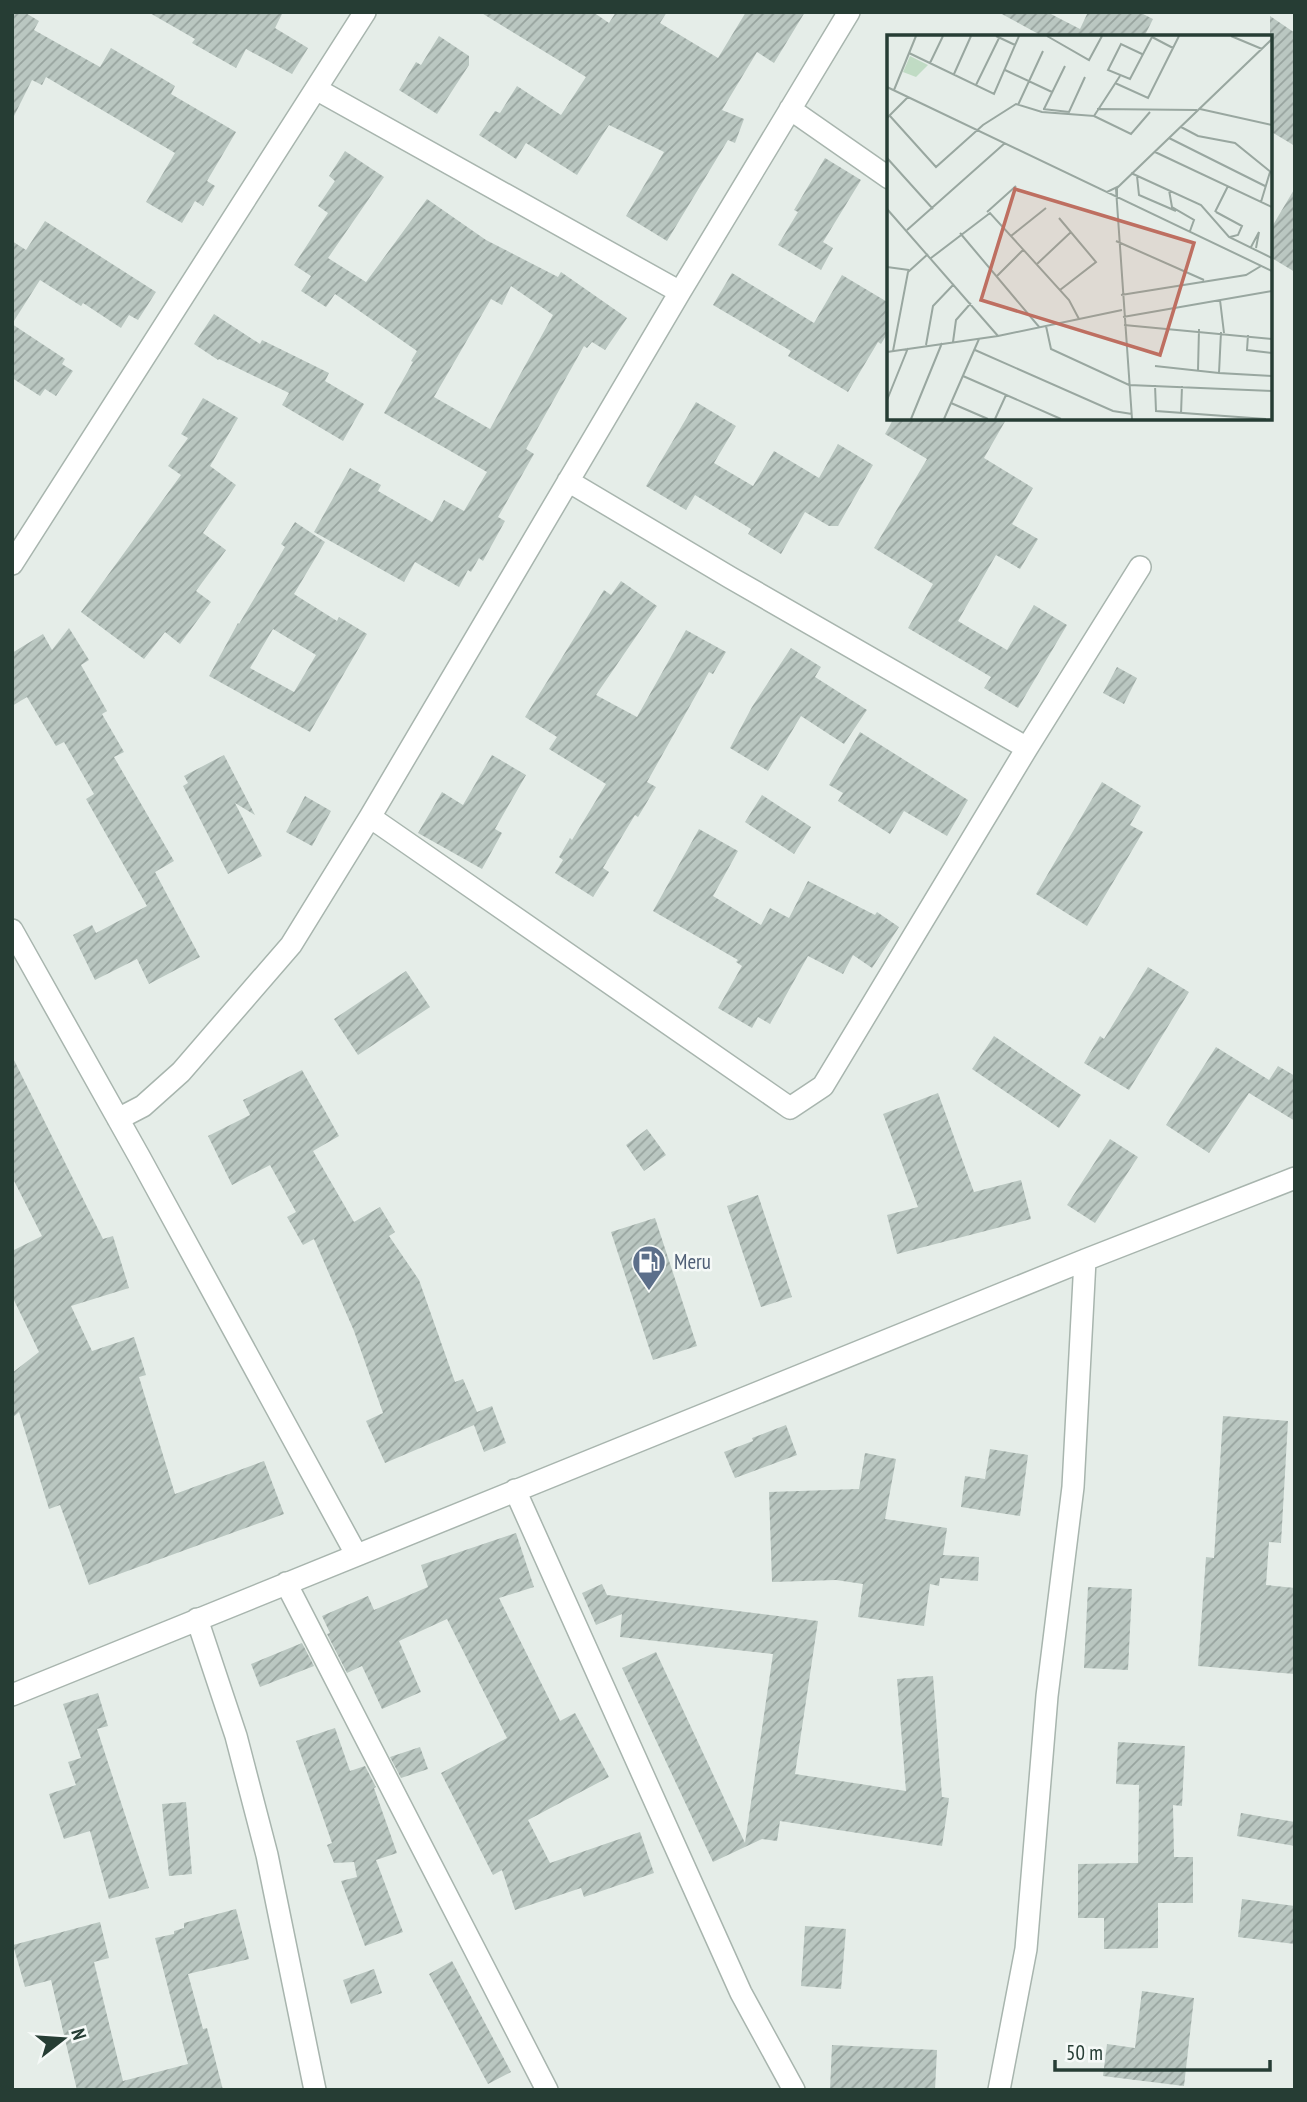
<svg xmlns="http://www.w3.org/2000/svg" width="1307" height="2102" font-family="'PT Sans Narrow',sans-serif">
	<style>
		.building { fill: url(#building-hatch); fill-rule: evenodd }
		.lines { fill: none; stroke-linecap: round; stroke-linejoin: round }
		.minor-casing { stroke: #a8b5ae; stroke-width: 24 }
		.minor { stroke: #fff; stroke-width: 21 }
		.labels { text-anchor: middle; stroke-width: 5; stroke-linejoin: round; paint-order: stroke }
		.service-label { font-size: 21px; fill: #4e5e75; stroke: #f5f9f7; text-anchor: start }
		.inset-road { fill: none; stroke: #99a7a0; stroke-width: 2 }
		.view { fill: #be6f61; fill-opacity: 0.15; stroke: #be6f61; stroke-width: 3.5 }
		.inset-edge { fill: none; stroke: #263d34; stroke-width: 3.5 }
	</style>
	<defs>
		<pattern id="building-hatch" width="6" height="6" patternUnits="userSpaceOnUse" patternTransform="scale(1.75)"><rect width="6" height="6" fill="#bac7c1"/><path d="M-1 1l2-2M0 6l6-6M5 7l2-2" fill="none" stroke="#97a39e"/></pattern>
	</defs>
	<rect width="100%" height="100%" fill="#e5ede8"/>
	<path class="building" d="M12,12H24L39,21L34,30L100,67L111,48L175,86L171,94L236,132L207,181L215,186L203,206L195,201L182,223L146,202L175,153L46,77L42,85L32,80L12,120Z
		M148,12H283L275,28L308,48L292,74L246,49L236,68L192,43L195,39Z
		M480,12H593L609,23L616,12H667L660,23L718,58L746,12H805L774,63L757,52L722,110L744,119L735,143L728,140L667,241L626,216L664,152L609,125L577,175L526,143L516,159L479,135L495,111L500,113L517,86L561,115L586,77Z
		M998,12H1047L1080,29L1088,12H1139L1153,19L1144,37H1044Z
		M1270,16L1295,33V146L1270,131Z
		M439,36L469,56V65L437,114L399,90L416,62L421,65Z
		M345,151L384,177L328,258L366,282L427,199L486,240L558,277L561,272L627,318L605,350L592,342L587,348L584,346L526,449L534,454L498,517L505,521L483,561L479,558L471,572L468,570L459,587L415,562L404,582L314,532L350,468L381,485L378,491L432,522L444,500L464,511L487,472L384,413L413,362L411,361L417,351L335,294L326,307L301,291L311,276L294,265L328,213L318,206L335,181L329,176ZM511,286L553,315L490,429L434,397L491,299L502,305Z
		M825,158L861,180L823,242L833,248L821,270L778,245L798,212L794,210Z
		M1295,188V272L1270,257V230Z
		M45,221L156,292L138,320L129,315L121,328L83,303L81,306L40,280L12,324L65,359L62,364L73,371L56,396L45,389L40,396L12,378V241L26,250Z
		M732,273L814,323L842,275L889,303V331L881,344L878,342L848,392L788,356L791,351L713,305Z
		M214,314L260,344L262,340L329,373L325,381L364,404L343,441L282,405L289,393L219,359L218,360L194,344Z
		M203,398L238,418L210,466L236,485L203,533L226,550L196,591L211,602L180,644L165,632L144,659L81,612L181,475L168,466L188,438L181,434Z
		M696,402L736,426L714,463L753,486L774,451L819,478L838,444L873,465L838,526H829L805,512L781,554L748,534L751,529L695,495L686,510L646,486Z
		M894,418H1007L984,458L1033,488L1012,524L1038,539L1020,569L996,555L958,621L1007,650L1034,605L1067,625L1018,708L984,688L991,677L908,628L933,584L874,548L927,459L885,434Z
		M295,522L325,542L294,594L337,621L339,617L367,634L310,732L209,676L238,623L239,624L285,547L281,544ZM273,629L316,655L294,692L250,668Z
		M621,581L657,606L596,695L637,717L686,630L726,652L713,674L709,672L647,782L656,787L638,817L635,815L603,868L609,872L593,897L555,873L563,860L559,857L570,838L572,840L606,784L549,749L557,737L525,717L604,590L611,595Z
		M69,628L89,660L81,665L107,711L102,714L124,752L114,757L174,861L155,872L200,957L149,984L137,959L95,980L73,935L92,925L96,933L147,906L86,799L94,794L64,742L56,746L27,697L12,706V653L43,634L52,650Z
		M791,648L821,667L815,677L867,710L844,744L801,716L768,771L730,748L752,707Z
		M1117,667L1137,678L1124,704L1103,693Z
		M860,732L968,800L947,836L904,811L890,834L838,801L843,793L829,785Z
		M224,755L255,815L235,803L262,856L228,874L183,786L188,783L184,776Z
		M492,755L526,775L495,829L502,833L482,869L418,833L442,792L463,805Z
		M1102,782L1141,806L1130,825L1143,832L1087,926L1036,894Z
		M762,795L811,827L794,854L745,822Z
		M305,796L331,811L312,846L286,832Z
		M699,829L738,851L713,896L761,925L770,908L789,918L808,881L875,915L877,912L899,927L872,968L853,955L843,974L808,956L770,1024L758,1017L752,1028L718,1008L742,966L736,962L738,960L653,911Z
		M1148,967L1189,992L1129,1090L1084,1063L1100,1036L1104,1039Z
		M406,971L430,1007L358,1055L334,1019Z
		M994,1036L1081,1095L1059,1128L972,1069Z
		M1216,1047L1269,1080L1278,1066L1295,1076V1121L1249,1093L1209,1153L1166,1125Z
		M12,1056L103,1239L113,1236L129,1288L71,1306L92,1351L134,1337L146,1375L139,1377L175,1494L264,1461L284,1514L89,1585L60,1505L49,1509L19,1412L12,1418V1373L39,1352L12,1296V1251L42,1236L12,1177Z
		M302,1070L339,1136L313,1151L354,1222L380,1207L395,1232L389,1236L419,1280L455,1382L463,1379L477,1412L492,1406L506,1443L484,1452L474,1425L385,1463L366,1421L383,1413L354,1331L314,1239L303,1245L287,1217L296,1212L270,1165L232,1185L208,1136L250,1115L243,1100Z
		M938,1093L974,1192L1021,1180L1031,1219L897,1254L887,1215L918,1207L883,1114Z
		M647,1129L666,1155L644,1171L626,1145Z
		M1110,1139L1138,1157L1095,1223L1067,1205Z
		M758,1195L792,1297L761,1307L727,1206Z
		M655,1218L697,1346L653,1360L611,1232Z
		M1223,1416L1288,1421L1281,1543L1269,1542L1266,1585L1295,1588V1674L1198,1666L1206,1557L1214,1558Z
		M786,1425L797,1455L735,1478L724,1452L753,1441L752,1438Z
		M990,1449L1028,1455L1020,1516L961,1507L965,1476L985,1479Z
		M865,1453L896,1459L885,1519L947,1528L943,1555L979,1557L978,1581L940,1578L939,1586L930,1584L924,1626L858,1617L863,1584L836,1580L772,1582L769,1492L859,1489Z
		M516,1533L534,1587L499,1598L560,1721L575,1713L609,1777L528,1820L550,1863L640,1832L654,1873L584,1897L581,1888L515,1910L502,1870L493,1875L441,1773L507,1738L447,1619L399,1641L421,1692L382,1709L362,1666L347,1673L327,1634L330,1633L322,1616L368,1596L374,1610L428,1587L421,1565Z
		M602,1584L607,1595L818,1621L795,1774L906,1791L897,1679L933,1676L942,1797L949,1798L942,1846L780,1821L777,1841L762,1839L713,1862L622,1668L656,1652L745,1843L773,1654L620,1637L622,1614L596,1625L582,1593Z
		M1088,1587L1132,1589L1128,1670L1084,1668Z
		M302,1643L314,1666L260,1687L251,1664Z
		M98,1693L108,1726L97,1729L149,1888L109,1899L90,1831L64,1839L49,1794L76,1785L68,1762L81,1758L63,1704Z
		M335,1728L350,1771L365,1766L376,1787L374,1788L397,1853L376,1860L403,1932L365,1946L341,1881L357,1877L354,1862L334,1863L327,1845L332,1843L296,1741Z
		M1118,1742L1185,1746L1182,1806L1173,1805L1174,1857H1193V1903H1158V1948L1104,1949V1918H1078V1864L1138,1863L1139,1785L1116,1784Z
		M420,1747L428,1769L401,1778L390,1757Z
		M186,1802L192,1874L169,1876L162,1804Z
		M1241,1813L1295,1822V1846L1237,1836Z
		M1242,1899L1295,1906V1944L1238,1937Z
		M236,1909L249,1959L188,1974L203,2029L207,2028L223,2090H77L51,1980L25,1987L13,1945L100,1922L109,1958L94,1962L123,2081L188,2064L155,1938L174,1934V1931L184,1928V1923Z
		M805,1926L846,1929L841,1989L801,1986Z
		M452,1961L511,2072L488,2084L429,1974Z
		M374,1969L382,1993L351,2004L343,1980Z
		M1142,1991L1194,1998L1184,2086L1103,2076L1107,2044L1135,2048Z
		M832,2045L937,2050L935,2090H830Z"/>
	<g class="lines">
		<g class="minor-casing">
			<path id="minor" d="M316,89L680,292
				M790,109L889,178
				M568,481L731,578L1027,748
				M12,564L365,12
				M370,817L790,1108L823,1086L1027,748L1140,567
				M12,930L140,1158L356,1554
				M118,1119L143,1106L181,1072L291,945L370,817L680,292L849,12
				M515,1490L741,1993L794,2090
				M286,1583L547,2090
				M197,1619L236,1736L267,1855L315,2090
				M12,1695L1085,1260L1295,1178
				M999,2090L1026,1949L1047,1696L1073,1487L1085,1260"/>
		</g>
		<use href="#minor" class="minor"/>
	</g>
	<defs>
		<g id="fuel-pin" transform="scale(1.75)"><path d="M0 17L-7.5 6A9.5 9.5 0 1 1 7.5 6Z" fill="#5c6f8a" stroke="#f5f9f7"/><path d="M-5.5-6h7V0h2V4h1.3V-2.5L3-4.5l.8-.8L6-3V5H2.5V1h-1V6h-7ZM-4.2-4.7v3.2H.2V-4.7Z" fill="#fff"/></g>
	</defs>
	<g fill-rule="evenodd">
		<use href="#fuel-pin" x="649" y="1262"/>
	</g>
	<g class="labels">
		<g class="service-label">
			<text x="674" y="1269">Meru</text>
		</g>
	</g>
	<g transform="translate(887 35)">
		<rect width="385" height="385" fill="#e5ede8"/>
		<path d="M23,21L41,30L29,42L16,37Z" fill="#c0dbc4"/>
		<path class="inset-road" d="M109,1L128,10M160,1L202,25L215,1M344,1L375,14M265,2L286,13M22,18L107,59L132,1M255,19L234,9L221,35L243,44L265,2M43,28L56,1M118,35L165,57M67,39L84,1M228,48L261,63L292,1M89,50L112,3M0,52L385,236M7,55L29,1M131,70L156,16M156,74L182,77L198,42M157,74L178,31M210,74L310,75M313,74L385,90M3,81L49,132L96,90L129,69L155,77L207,81L233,41M207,81L244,99L263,77M0,83L21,62M294,92L311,101L348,108L385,138M282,103L378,151M268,117L385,172M0,123L46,174M244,138L314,170L342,202L385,223M250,141L252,160L289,176M282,155L285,172L307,185L303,196M220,157L230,152V162M374,167L383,137M0,174L111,301M100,177L129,151M328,177L341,151M329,177L355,191L351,200L343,202M172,183L209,227L173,255M20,195L118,108M73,198L153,293M124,201L159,173M229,206L317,245M364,212L372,197L369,213M44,223L103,178L182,265L192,284M150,229L184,197M0,232L22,235M110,241L136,215M234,260L359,240L374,231M333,265L337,298M236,282L385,256M237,290L385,304M159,291L164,314L242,350L385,356M334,297L332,338L385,341M361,300L360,315L385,318M66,307L69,285L84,268M39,310L46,271L67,249M88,315L226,376L245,379M6,316L21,237L41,219M0,317L111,301L235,275M268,331L332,338M311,335L312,294M76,341L174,384M268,350L269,376L379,384M0,365L21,313M64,368L101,384M294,379L295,351M24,384L55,308M57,384L92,304M108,384L119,360M245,384L229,154L385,4"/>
		<path class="view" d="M128,154L307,208L273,320L94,265Z"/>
		<rect width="385" height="385" class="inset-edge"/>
	</g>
	<rect width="1307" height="2102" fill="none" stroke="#263d34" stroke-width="28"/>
	<g transform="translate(63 2039) rotate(73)" stroke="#f5f9f7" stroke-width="5" paint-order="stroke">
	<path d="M0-5L12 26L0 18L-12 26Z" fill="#263d34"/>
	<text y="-10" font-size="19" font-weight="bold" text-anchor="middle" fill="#263d34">N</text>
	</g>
	<path d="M1055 2060v10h215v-10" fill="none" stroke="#263d34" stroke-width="3.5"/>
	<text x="1066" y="2060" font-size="21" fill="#263d34" stroke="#f5f9f7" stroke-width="5" paint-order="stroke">50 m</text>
</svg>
